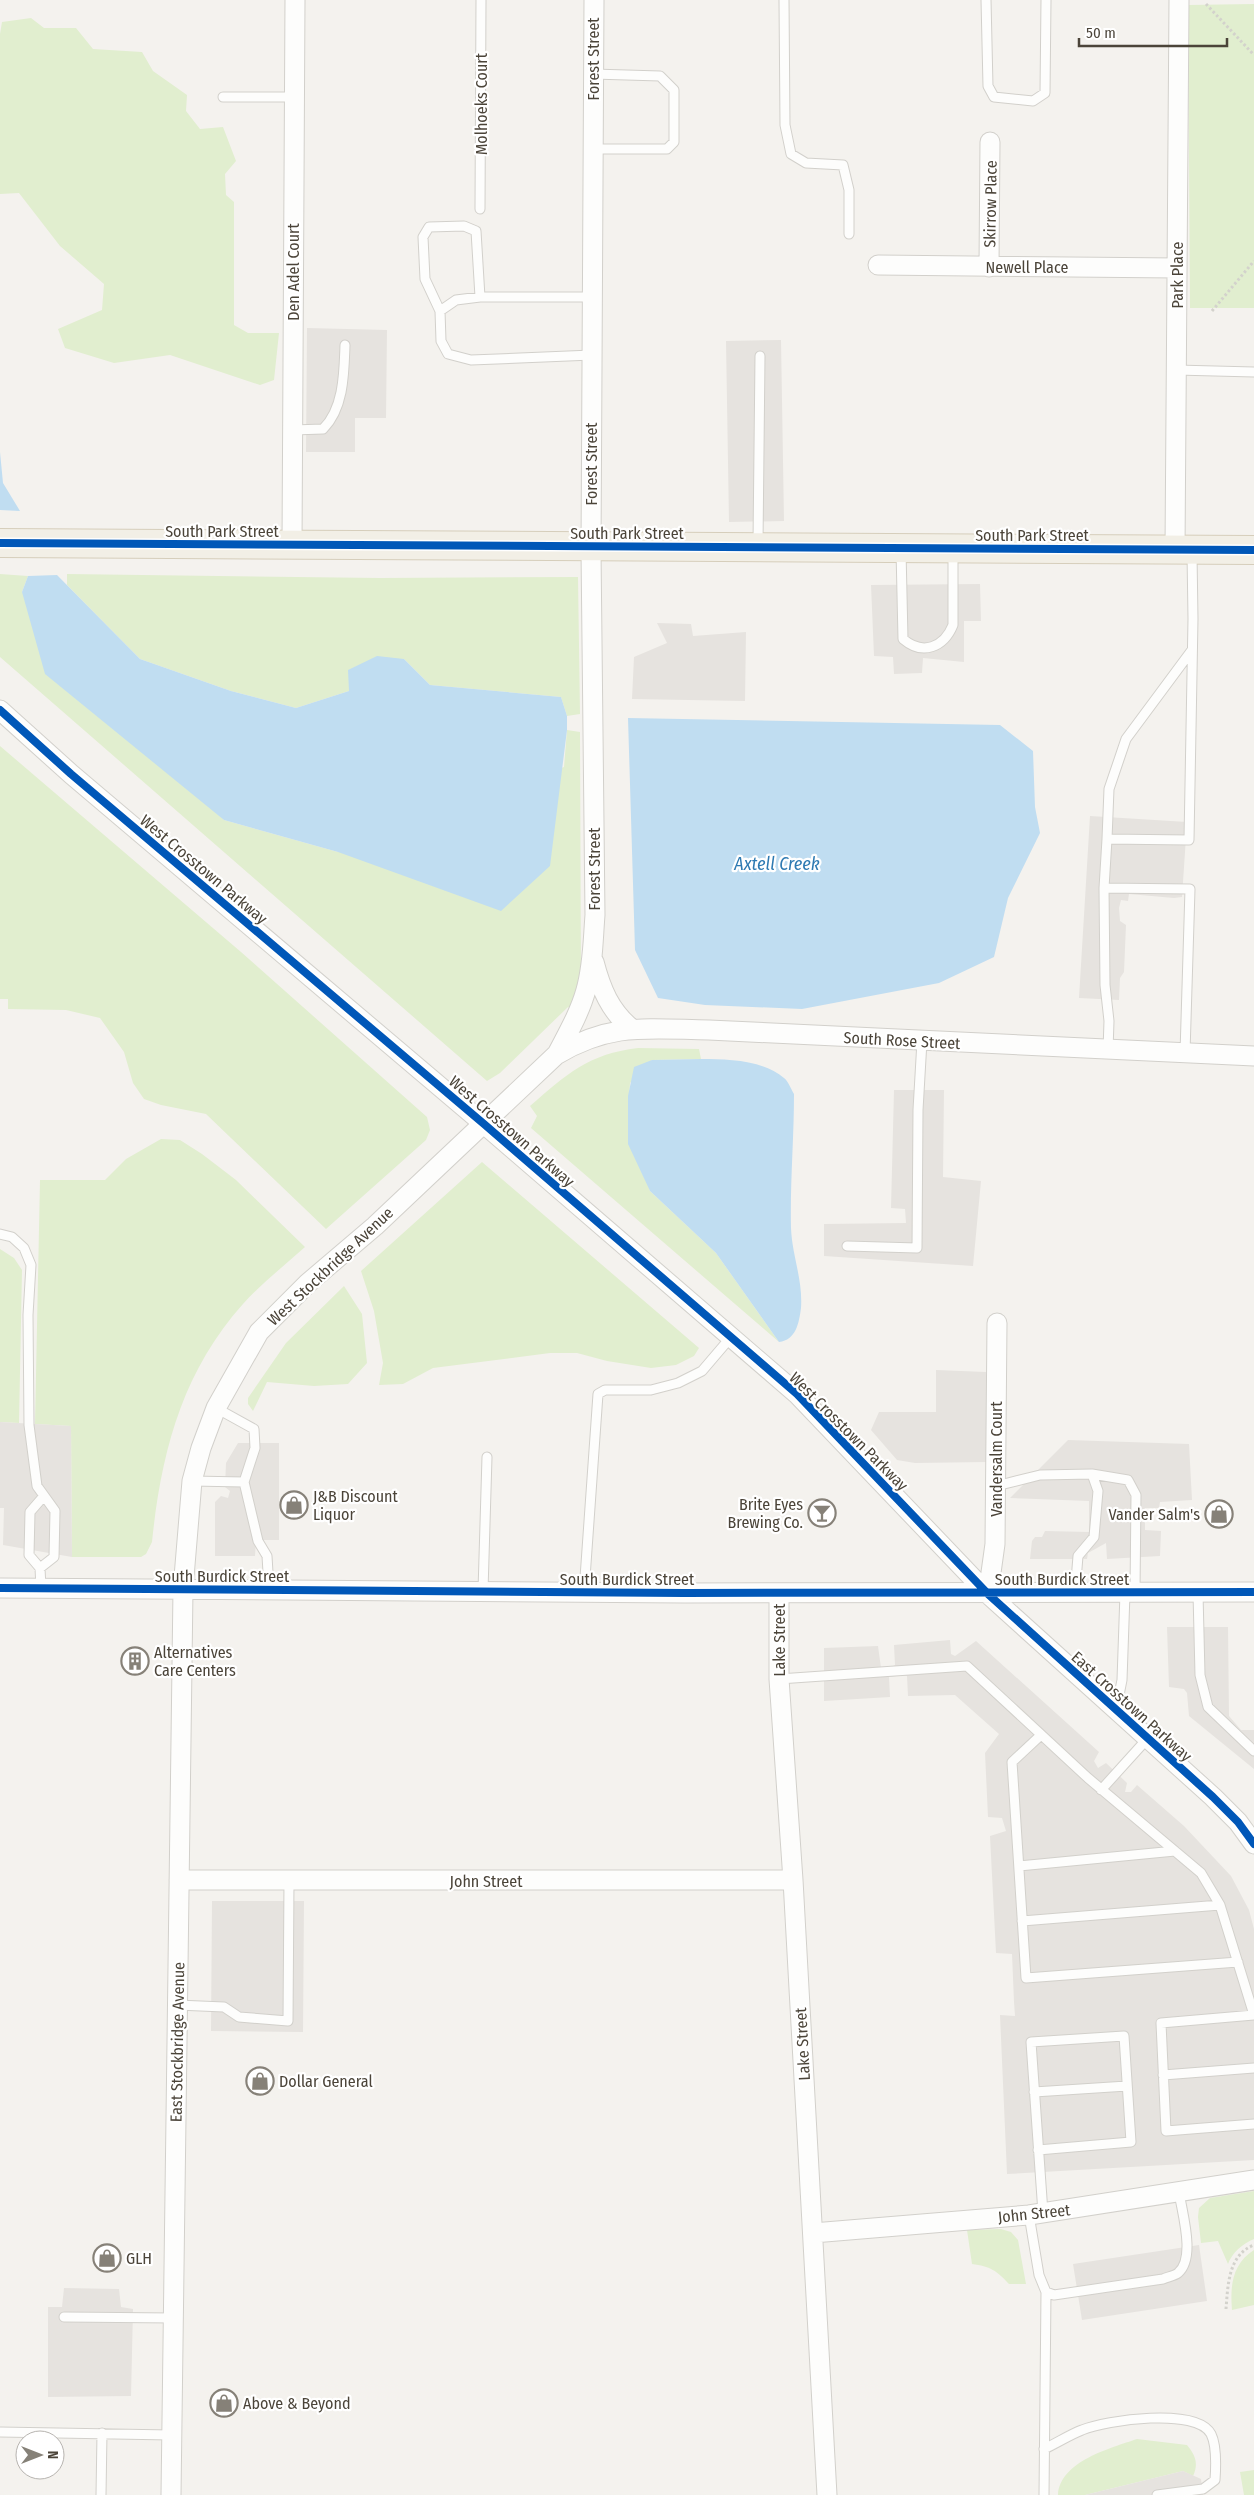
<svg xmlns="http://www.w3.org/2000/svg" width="1254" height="2495" font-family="'Fira Sans Condensed',sans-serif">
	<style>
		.green { fill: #e1eecf }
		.parking { fill: #e6e3df }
		.water { fill: #c0ddf1 }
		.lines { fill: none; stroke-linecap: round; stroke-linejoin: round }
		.lane-casing { stroke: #d2d0cb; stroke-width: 11 }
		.street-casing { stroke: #d2d0cb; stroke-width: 21 }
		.primary-casing { stroke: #d6cebb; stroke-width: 30 }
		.path { stroke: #d3d2cc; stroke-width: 3; stroke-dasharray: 2.5 2.5; stroke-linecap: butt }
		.lane { stroke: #fdfdfc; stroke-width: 9 }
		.street { stroke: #fdfdfc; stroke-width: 19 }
		.primary { stroke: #f2efe6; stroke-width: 28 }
		.cycleway-casing { stroke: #fff; stroke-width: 11 }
		.cycleway { stroke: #0057b8; stroke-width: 8 }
		.labels { text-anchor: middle; stroke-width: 4.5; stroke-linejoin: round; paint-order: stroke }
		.street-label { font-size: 16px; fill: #4b4439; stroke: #fff }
		.poi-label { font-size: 16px; fill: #4b4439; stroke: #fff; text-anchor: start }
		.water-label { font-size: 18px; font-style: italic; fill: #2e7ab2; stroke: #fff }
	</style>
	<rect width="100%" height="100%" fill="#f4f2ee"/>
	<path class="green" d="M1254,4V308H1190L1188,5Z
		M31,18L44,28H76L93,49L142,52L153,71L187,95L186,111L200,129L223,127L236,161L225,174L226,195L234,202V325L248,333H279L274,380L260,385L170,355L114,363L65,348L58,329L102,310L104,284L60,246L19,193L0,194V34L2,22Z
		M0,574L28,576L22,592L224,820L338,852L564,767L567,730L580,732L581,988L573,1010L568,1007L500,1073L487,1081L0,657Z
		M67,574L380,578L578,577L580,714L567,716L561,697L430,685L404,659L349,691L296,708L231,691L140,659L67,585Z
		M0,746L241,952L427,1117L430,1130L426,1140L326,1229L206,1114L161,1105L144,1099L133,1083L124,1052L100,1018L66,1010L8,1009V999H0Z
		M638,1048L699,1049L701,1059L652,1060L630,1083L628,1115L650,1191L716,1253L779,1342L531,1128L537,1116L530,1106C567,1074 588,1054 638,1048Z
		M161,1139L180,1140L202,1154L236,1180L305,1247C284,1266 262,1283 243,1304C182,1372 161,1453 152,1542L146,1554L141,1557H72L71,1426L35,1424L40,1180H105L126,1159Z
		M482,1162L699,1348L694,1356L676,1365L651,1368L607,1361L577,1353H550L433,1368L403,1384L379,1385L383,1363L374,1311L361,1271Z
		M0,1249L14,1258L22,1270L19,1423L0,1422Z
		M344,1286L362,1314L367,1363L348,1384L314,1386L267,1382L253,1411L248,1404V1398L286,1343Z
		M1254,2191V2239C1242,2244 1232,2253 1228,2264L1218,2241L1201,2243L1198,2217L1199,2208L1210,2198Z
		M1001,2229L1011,2232L1018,2240L1026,2284H1009C997,2271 990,2266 972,2264L967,2230Z
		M1254,2250V2305L1232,2310C1230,2286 1232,2264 1254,2250Z
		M1137,2439L1187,2445C1195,2455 1199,2463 1193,2476L1183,2471L1085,2495H1058C1060,2461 1111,2448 1137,2439Z
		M1254,2470V2495H1244L1240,2472Z"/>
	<path class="parking" d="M307,328L387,330L386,418H355V452H306Z
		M781,340L784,521L729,522L726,341Z
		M980,584L981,621H964V662L923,658L922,673L894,674L893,657L874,656L871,585Z
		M657,623L691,624L693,636L746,632L745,701L632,699L634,657L667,643Z
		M1090,816L1187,822L1182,897L1174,898L1129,894L1128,901L1121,900L1119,908L1120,921L1126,925L1124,972L1120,978L1119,1000L1079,998Z
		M894,1090H944L943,1177L981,1181L973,1266L824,1256V1224L906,1223L905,1209L891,1208Z
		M936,1370L986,1372L987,1462L915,1463L897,1460L871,1430L879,1412H936Z
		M0,1422L71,1426L72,1557L3,1545L4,1508H0Z
		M1068,1440L1189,1444L1192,1500L1160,1502L1159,1508H1145V1530L1161,1531L1160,1556L1107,1559L1106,1543L1088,1553L1087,1559H1030L1032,1541L1035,1537H1042L1045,1531L1089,1532V1501L1010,1498Z
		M238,1443H279V1540H256L255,1556H215V1502L221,1496L228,1498L230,1491L225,1487L226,1463Z
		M1167,1627H1228L1229,1716L1241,1730H1254V1769L1189,1716L1187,1693L1184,1689L1169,1687Z
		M950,1640L951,1654L955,1656L976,1641L1099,1752L1094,1761L1098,1768L1106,1763L1127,1783L1125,1792H1131L1137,1785L1184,1826L1231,1876L1249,1910L1254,1929V2160L1007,2174L1000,2015L1015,2016L1014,2002L1012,1954L996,1953L990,1836L1006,1831L1002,1818L988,1817L985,1753L999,1734L955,1695L908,1696L907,1676L904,1675L889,1677L890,1697L824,1701V1648L878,1646L881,1668L889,1669L895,1665L894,1645Z
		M212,1901H304L303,2032L211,2031Z
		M1199,2245L1207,2301L1082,2320L1073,2264Z
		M64,2288L119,2289L121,2307L133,2309L131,2396L48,2397V2307H62Z
		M1183,2471L1201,2479L1203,2495H1085Z"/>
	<path class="water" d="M0,452L3,483L20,511L0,510Z
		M57,575L140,659L231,691L296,708L349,691L348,670L377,656L404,659L430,685L561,697L567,716V730L550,866L501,911L338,852L224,820L45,674L22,592L28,576Z
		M628,718L1000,725L1033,751L1035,807L1040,833L1008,898L994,957L939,983L802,1009L705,1005L658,998L635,950Z
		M701,1059C728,1059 763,1060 784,1078C788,1081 791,1089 794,1094C794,1138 790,1184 791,1228C792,1255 803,1280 801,1308C799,1323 796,1340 779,1342L716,1253L650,1191L628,1144V1096L634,1067L652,1060Z"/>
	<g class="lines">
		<g class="lane-casing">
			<path id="lane" d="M784,0L785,125L791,154L806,163L843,165L849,190V234
				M986,0L988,86L994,97L1033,101L1045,93L1046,0
				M593,74L660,76L674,90V142L667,149H593
				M223,97H294
				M480,209L481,0
				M592,297H480L456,300L440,311L441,341L448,354L471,360L592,355
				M440,311L425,279L423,237L429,227L464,226L476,231L480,297
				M1176,370L1254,372
				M293,430L323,429C344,408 344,373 345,345
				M758,543L760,356
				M901,550L903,639C923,656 944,647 953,625V551
				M1107,839L1109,789L1126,739L1192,650
				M1104,888L1105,985L1109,1021L1108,1050
				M1185,1053L1190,889L1104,888L1107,839L1189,840L1193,619L1192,553
				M0,1234L12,1237L24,1248L31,1265L28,1315L29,1425L37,1486L55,1511L54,1557L40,1568L41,1588
				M847,1246L917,1248L918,1110L922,1041
				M216,1408L254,1429L255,1448L244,1482L258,1541L267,1556L269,1589
				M1092,1474L1128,1480L1136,1495L1135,1593
				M192,1481L244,1482
				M996,1486L1040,1475L1092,1474L1098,1491L1094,1537L1078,1556L1075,1593
				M40,1568L29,1555L30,1512L43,1497
				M483,1591L487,1457
				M584,1592L598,1394L605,1390H651L678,1383L702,1371L731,1337
				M1198,1593L1200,1675L1208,1707L1254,1751
				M779,1679L967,1666L1088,1778L1201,1873L1220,1905L1254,2015
				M1116,1710L1122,1680L1125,1593
				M1041,1735L1012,1762L1026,1978L1238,1962
				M1101,1790L1148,1738
				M1019,1866L1175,1851
				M1022,1921L1220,1905
				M177,2005L224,2007L239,2017L288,2021L289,1881
				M1254,2015L1161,2023L1166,2131L1254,2124
				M1163,2075L1254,2068
				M1034,2092L1127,2086
				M1038,2150L1131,2142L1124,2036L1031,2042L1043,2213
				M1029,2215L1039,2275L1046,2292L1054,2295L1163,2279C1167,2277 1174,2276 1178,2273C1196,2258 1182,2213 1179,2192
				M64,2317L173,2318
				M0,2432L171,2435
				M1044,2449C1057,2443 1069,2435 1082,2430C1106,2420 1197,2407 1211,2434C1217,2446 1216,2466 1215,2480L1203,2489L1157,2495
				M101,2495L102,2433
				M1044,2495L1046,2292"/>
		</g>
		<g class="street-casing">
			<path id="street" d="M878,265L1177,268
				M989,267L990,142
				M292,545L295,0
				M1175,550L1179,0
				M0,710L71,774L484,1124L797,1394L988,1594L1213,1797L1238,1822L1254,1844
				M594,962C601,989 610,1011 632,1029
				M557,1054C568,1033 580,1012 586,990C593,966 593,940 595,915L591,550L594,0
				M0,1588L685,1593L1254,1592
				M779,1593V1679L793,1880L827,2495
				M988,1594L995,1544L997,1323
				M179,1880H793
				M813,2233L1029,2215L1254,2180
				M171,2495L183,1589L192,1481L201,1448L216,1408L259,1332L308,1283L375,1226L556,1055C611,1022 648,1029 709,1030L1254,1056"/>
		</g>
		<g class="primary-casing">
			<path id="primary" d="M0,543L1254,550"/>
		</g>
		<path class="path" d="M1206,4L1254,55
			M1212,311L1254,261
			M1226,2309C1228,2285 1228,2255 1254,2245"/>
		<use href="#lane" class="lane"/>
		<use href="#street" class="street"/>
		<use href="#primary" class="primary"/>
		<g class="cycleway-casing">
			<path id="cycleway" d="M0,543L1254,550
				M0,710L71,774L484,1124L797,1394L988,1594L1213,1797L1238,1822L1254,1844
				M0,1588L685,1593L1254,1592"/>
		</g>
		<use href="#cycleway" class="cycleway"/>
	</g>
	<defs>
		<g id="shop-ring" transform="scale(1.4375)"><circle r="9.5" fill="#fff" stroke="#868178" stroke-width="1.5"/><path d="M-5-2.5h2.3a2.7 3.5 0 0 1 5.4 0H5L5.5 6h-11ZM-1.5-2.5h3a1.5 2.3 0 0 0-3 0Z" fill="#868178"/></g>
		<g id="bar-ring" transform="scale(1.4375)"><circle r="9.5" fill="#fff" stroke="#868178" stroke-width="1.5"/><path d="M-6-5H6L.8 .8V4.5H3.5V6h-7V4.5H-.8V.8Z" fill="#868178"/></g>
		<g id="building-ring" transform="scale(1.4375)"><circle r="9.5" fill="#fff" stroke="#868178" stroke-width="1.5"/><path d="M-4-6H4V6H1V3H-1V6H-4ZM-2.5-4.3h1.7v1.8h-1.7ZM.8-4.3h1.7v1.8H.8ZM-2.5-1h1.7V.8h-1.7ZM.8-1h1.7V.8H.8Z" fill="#868178"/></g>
	</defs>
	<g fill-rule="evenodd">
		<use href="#shop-ring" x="294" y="1505"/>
		<use href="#bar-ring" x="822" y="1513"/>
		<use href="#shop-ring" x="1219" y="1514"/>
		<use href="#building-ring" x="135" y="1661"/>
		<use href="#shop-ring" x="260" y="2081"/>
		<use href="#shop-ring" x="107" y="2258"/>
		<use href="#shop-ring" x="224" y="2403"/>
	</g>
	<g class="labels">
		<g class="street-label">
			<text transform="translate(593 59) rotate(-90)" y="6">Forest Street</text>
			<text transform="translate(481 104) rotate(-90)" y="6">Molhoeks Court</text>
			<text transform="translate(990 204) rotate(-89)" y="6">Skirrow Place</text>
			<text x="1027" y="273">Newell Place</text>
			<text transform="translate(293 272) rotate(-90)" y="6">Den Adel Court</text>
			<text transform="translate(1177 275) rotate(-90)" y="6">Park Place</text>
			<text transform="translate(591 464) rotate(-90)" y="6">Forest Street</text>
			<text x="222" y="537">South Park Street</text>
			<text x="627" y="539">South Park Street</text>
			<text x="1032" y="541">South Park Street</text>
			<text transform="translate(204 869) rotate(40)" y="6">West Crosstown Parkway</text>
			<text transform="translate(594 869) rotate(-90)" y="6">Forest Street</text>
			<text transform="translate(902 1040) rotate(3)" y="6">South Rose Street</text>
			<text transform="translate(512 1131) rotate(41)" y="6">West Crosstown Parkway</text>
			<text transform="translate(330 1266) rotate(-43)" y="6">West Stockbridge Avenue</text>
			<text transform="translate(849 1431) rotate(45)" y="6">West Crosstown Parkway</text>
			<text transform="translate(996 1459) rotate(-90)" y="6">Vandersalm Court</text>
			<text x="222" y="1582">South Burdick Street</text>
			<text x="627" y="1585">South Burdick Street</text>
			<text x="1062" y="1585">South Burdick Street</text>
			<text transform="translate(779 1640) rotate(-90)" y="6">Lake Street</text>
			<text transform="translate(1132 1706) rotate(42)" y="6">East Crosstown Parkway</text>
			<text x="486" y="1887">John Street</text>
			<text transform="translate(177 2042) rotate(-89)" y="6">East Stockbridge Avenue</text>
			<text transform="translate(802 2044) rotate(-93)" y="6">Lake Street</text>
			<text transform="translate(1034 2213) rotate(-6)" y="6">John Street</text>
		</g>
		<g class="poi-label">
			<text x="313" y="1502">J&amp;B Discount<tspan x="313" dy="18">Liquor</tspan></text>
			<text x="803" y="1510" text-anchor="end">Brite Eyes<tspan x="803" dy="18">Brewing Co.</tspan></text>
			<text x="1200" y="1520" text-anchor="end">Vander Salm's</text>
			<text x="154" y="1658">Alternatives<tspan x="154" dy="18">Care Centers</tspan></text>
			<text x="279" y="2087">Dollar General</text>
			<text x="126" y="2264">GLH</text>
			<text x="243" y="2409">Above &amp; Beyond</text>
		</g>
		<g class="water-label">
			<text x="777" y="870">Axtell Creek</text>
		</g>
	</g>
	<g transform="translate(40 2455) rotate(90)"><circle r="24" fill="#ffffff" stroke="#b7b4b0"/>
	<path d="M0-4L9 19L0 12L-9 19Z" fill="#868178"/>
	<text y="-8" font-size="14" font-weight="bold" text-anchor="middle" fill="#4b4439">N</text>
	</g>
	<path d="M1079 38v8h148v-8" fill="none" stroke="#4b4439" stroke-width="2.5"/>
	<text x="1086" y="38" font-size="15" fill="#4b4439" stroke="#ffffff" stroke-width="4" paint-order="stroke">50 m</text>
</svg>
